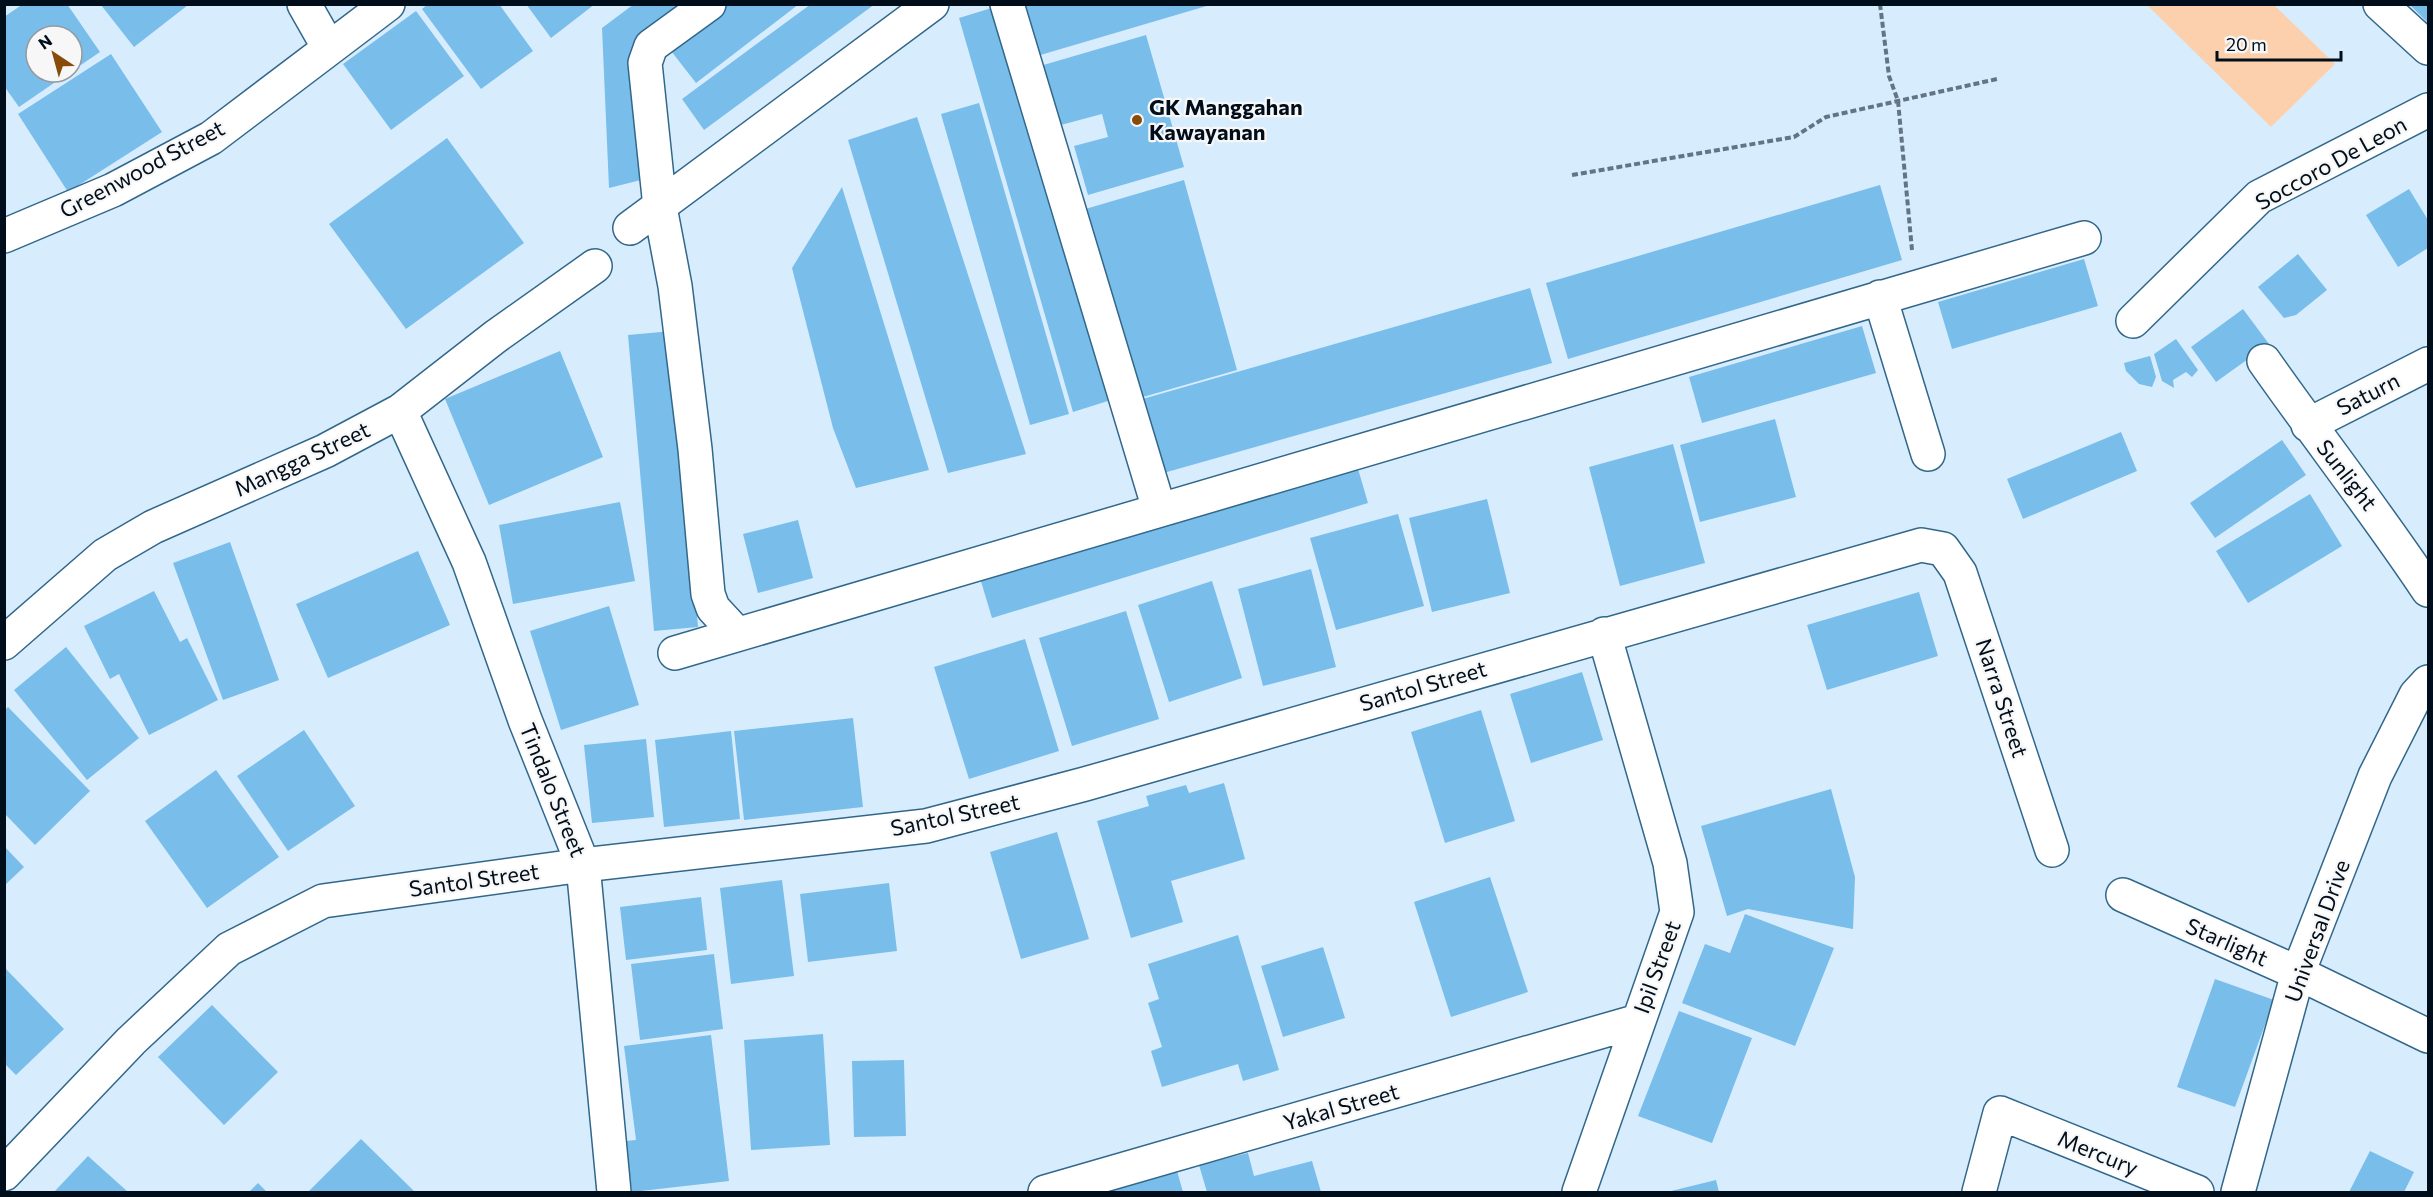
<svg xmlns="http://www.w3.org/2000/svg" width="2433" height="1197" font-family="Commissioner,sans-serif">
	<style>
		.green { fill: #fcd0ad }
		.building { fill: #79bdeb }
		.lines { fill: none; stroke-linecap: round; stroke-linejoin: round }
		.minor-casing { stroke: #32678a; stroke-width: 36 }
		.path { stroke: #637584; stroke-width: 4; stroke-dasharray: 6 3; stroke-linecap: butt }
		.minor { stroke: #fff; stroke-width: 33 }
		.poi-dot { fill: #884b09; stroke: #f7f7f7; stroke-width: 2 }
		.labels { text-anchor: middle; stroke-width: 4.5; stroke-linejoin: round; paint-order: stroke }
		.poi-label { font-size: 22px; font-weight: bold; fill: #000e1b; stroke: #f7f7f7; text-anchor: start }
		.street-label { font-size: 22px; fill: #000e1b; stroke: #f7f7f7 }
	</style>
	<rect width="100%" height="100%" fill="#d7edfd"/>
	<path class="green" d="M2150,4L2274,5L2335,64L2271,127L2148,6Z"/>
	<path class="building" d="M23,4H67L100,52L72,71V36H36V72H70L19,107L4,86V17Z
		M428,4H499L533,51L481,89L422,9Z
		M526,4H595L551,38Z
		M634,4H704L640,50L653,177L609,188L602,28Z
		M725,4H799L696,83L668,47Z
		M811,4H875L704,130L682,99Z
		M1022,4H1210V5L1037,56Z
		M2409,4H2428V23Z
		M101,5H188L134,47Z
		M998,6L1111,400L1073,412L959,18Z
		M416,11L464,76L391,130L343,64Z
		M1146,35L1184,167L1088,195L1074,146L1108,137L1102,114L1057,126L1040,66Z
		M111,54L162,132L68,192L18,114Z
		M979,103L1069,414L1030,425L941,114Z
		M917,117L1026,454L948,473L848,140Z
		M447,138L524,243L406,329L329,224Z
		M1184,180L1237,370L1136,399L1082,210Z
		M1880,185L1902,260L1568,359L1546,283Z
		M842,187L929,470L856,488L833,428L792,268Z
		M2409,189L2428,220V248L2398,267L2366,215Z
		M2298,254L2327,290L2296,315L2284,318L2258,287Z
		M2084,259L2098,306L1952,349L1938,302Z
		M1530,288L1552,363L1160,474L1139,400Z
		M2243,309L2269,344L2216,382L2191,347Z
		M1862,326L1876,373L1702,423L1689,377Z
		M672,331L698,627L654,631L628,335Z
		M2176,339L2198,370L2192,377L2186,372L2173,380L2174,388L2162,381L2154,354Z
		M560,351L603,457L489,505L445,399Z
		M2150,356L2156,377L2152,387L2139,384L2126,371L2124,363Z
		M1775,419L1796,497L1700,522L1680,445Z
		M2121,432L2137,471L2023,519L2007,479Z
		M2282,440L2306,475L2215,538L2190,503Z
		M1673,444L1705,563L1620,586L1589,467Z
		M1356,462L1368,503L992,618L980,578Z
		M2310,494L2342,546L2248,603L2216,551Z
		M1487,499L1510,593L1432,612L1409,518Z
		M620,502L635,581L513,604L499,525Z
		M1398,514L1424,606L1336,630L1310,538Z
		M798,520L813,578L758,593L743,534Z
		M230,542L279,680L223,700L173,563Z
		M418,551L450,625L328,678L296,604Z
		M1311,569L1336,667L1263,686L1238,589Z
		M1212,581L1242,678L1169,702L1138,605Z
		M154,591L180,642L187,638L218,700L149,735L119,674L110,679L84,626Z
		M1919,592L1938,656L1827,690L1807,625Z
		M609,606L639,705L561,730L530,631Z
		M1126,611L1159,719L1072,746L1039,638Z
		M1025,639L1059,751L969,779L934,667Z
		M66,647L139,738L87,780L14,690Z
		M1582,672L1603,740L1531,763L1510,694Z
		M8,707L90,791L35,845L4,813V711Z
		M1481,710L1515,821L1445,843L1411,732Z
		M853,718L863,807L744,820L734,731Z
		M304,730L355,806L288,851L237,776Z
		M731,731L740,819L664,827L655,740Z
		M646,739L654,817L592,823L584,745Z
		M216,770L279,857L207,908L145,821Z
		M1224,783L1245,859L1171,881L1183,922L1131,938L1097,821L1149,806L1146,796L1186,785L1189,793Z
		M1831,789L1855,877L1853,929L1748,909L1727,916L1701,826Z
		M1057,832L1089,939L1021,959L990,852Z
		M4,846L24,867L4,886Z
		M1490,877L1528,992L1451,1017L1414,902Z
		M782,880L794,976L731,984L720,888Z
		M889,883L897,951L808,962L800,894Z
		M701,897L707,950L626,960L620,907Z
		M1745,914L1834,948L1795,1046L1682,1003L1705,944L1730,953Z
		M1238,935L1279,1070L1243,1081L1238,1064L1162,1087L1151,1051L1162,1047L1148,1003L1159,999L1148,964Z
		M1323,947L1345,1018L1283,1037L1261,966Z
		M714,954L723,1029L640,1040L631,964Z
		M4,967L64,1029L16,1075L4,1063Z
		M2215,979L2274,1000L2235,1107L2177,1087Z
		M212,1005L278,1072L224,1125L158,1057Z
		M1679,1011L1752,1038L1712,1143L1638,1116Z
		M823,1034L830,1145L751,1150L744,1040Z
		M711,1035L729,1181L632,1192L626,1141L636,1140L624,1046Z
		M904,1060L906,1136L854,1137L852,1061Z
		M361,1139L415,1192H308Z
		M2370,1151L2414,1172L2404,1192H2349Z
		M1248,1153L1254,1176L1312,1161L1321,1192H1207L1199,1165Z
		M88,1156L128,1192H54Z
		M1177,1171L1183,1192H1103Z
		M1716,1180L1719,1192H1667Z
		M258,1183L267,1192H249Z"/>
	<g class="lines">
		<g class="minor-casing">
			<path id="minor" d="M304,4L329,48
				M709,4L651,46L645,63L660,207L675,286L695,449L708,594L713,608L737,634
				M1007,4L1159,509
				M2380,4L2428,48
				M630,228L932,4
				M4,236L113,190L211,138L388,4
				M1880,297L1928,454
				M2133,321L2259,197L2428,110
				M2264,361C2318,438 2376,512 2428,590
				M400,411L469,562L525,720L583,865L614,1192
				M2308,425L2428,364
				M4,643L105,555L153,527L325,451L400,411L495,337L595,266
				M675,653L2084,238
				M2123,895L2298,973L2428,1036
				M4,1174L131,1041L229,949L323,901L583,865L926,826L1085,784L1921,545L1943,549L1960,573L2052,850
				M1045,1192L1638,1021
				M1579,1192L1677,912L1670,863L1604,634
				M1979,1192L2000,1113L2197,1192
				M2238,1192L2298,973L2375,776L2416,695L2428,682"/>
		</g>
		<path class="path" d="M1880,4L1889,76L1898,101L1912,250
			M1572,175L1794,137L1826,117L1997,79"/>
		<use href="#minor" class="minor"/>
	</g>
	<circle class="poi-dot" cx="1137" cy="120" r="6"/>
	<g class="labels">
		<g class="poi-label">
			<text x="1149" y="115">GK Manggahan<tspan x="1149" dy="25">Kawayanan</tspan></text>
		</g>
		<g class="street-label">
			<text transform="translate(2331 163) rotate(-29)" y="8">Soccoro De Leon</text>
			<text transform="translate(142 169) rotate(-28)" y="8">Greenwood Street</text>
			<text transform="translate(2368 394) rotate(-27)" y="8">Saturn</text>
			<text transform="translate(302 459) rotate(-25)" y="8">Mangga Street</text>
			<text transform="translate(2347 475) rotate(52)" y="8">Sunlight</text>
			<text transform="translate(1423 686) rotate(-16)" y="8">Santol Street</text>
			<text transform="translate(2002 698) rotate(72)" y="8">Narra Street</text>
			<text transform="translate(553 790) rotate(68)" y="8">Tindalo Street</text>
			<text transform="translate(955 815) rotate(-12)" y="8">Santol Street</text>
			<text transform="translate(474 880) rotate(-8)" y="8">Santol Street</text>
			<text transform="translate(2317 931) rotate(-70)" y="8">Universal Drive</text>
			<text transform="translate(2227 942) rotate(24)" y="8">Starlight</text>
			<text transform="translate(1657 967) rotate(-70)" y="8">Ipil Street</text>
			<text transform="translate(1341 1107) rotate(-16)" y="8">Yakal Street</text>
			<text transform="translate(2098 1153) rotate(22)" y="8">Mercury</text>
		</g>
	</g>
	<rect width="2433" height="1197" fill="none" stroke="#000e1b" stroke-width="12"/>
	<g transform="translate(54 54) rotate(324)"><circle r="28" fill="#f7f7f7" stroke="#949a9f" stroke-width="1.5"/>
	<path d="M0-4.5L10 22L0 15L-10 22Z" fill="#884b09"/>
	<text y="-9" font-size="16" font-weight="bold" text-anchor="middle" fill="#000e1b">N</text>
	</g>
	<path d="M2217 51v9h124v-9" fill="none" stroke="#000e1b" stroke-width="3"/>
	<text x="2226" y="51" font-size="18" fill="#000e1b" stroke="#f7f7f7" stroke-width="4.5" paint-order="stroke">20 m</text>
</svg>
